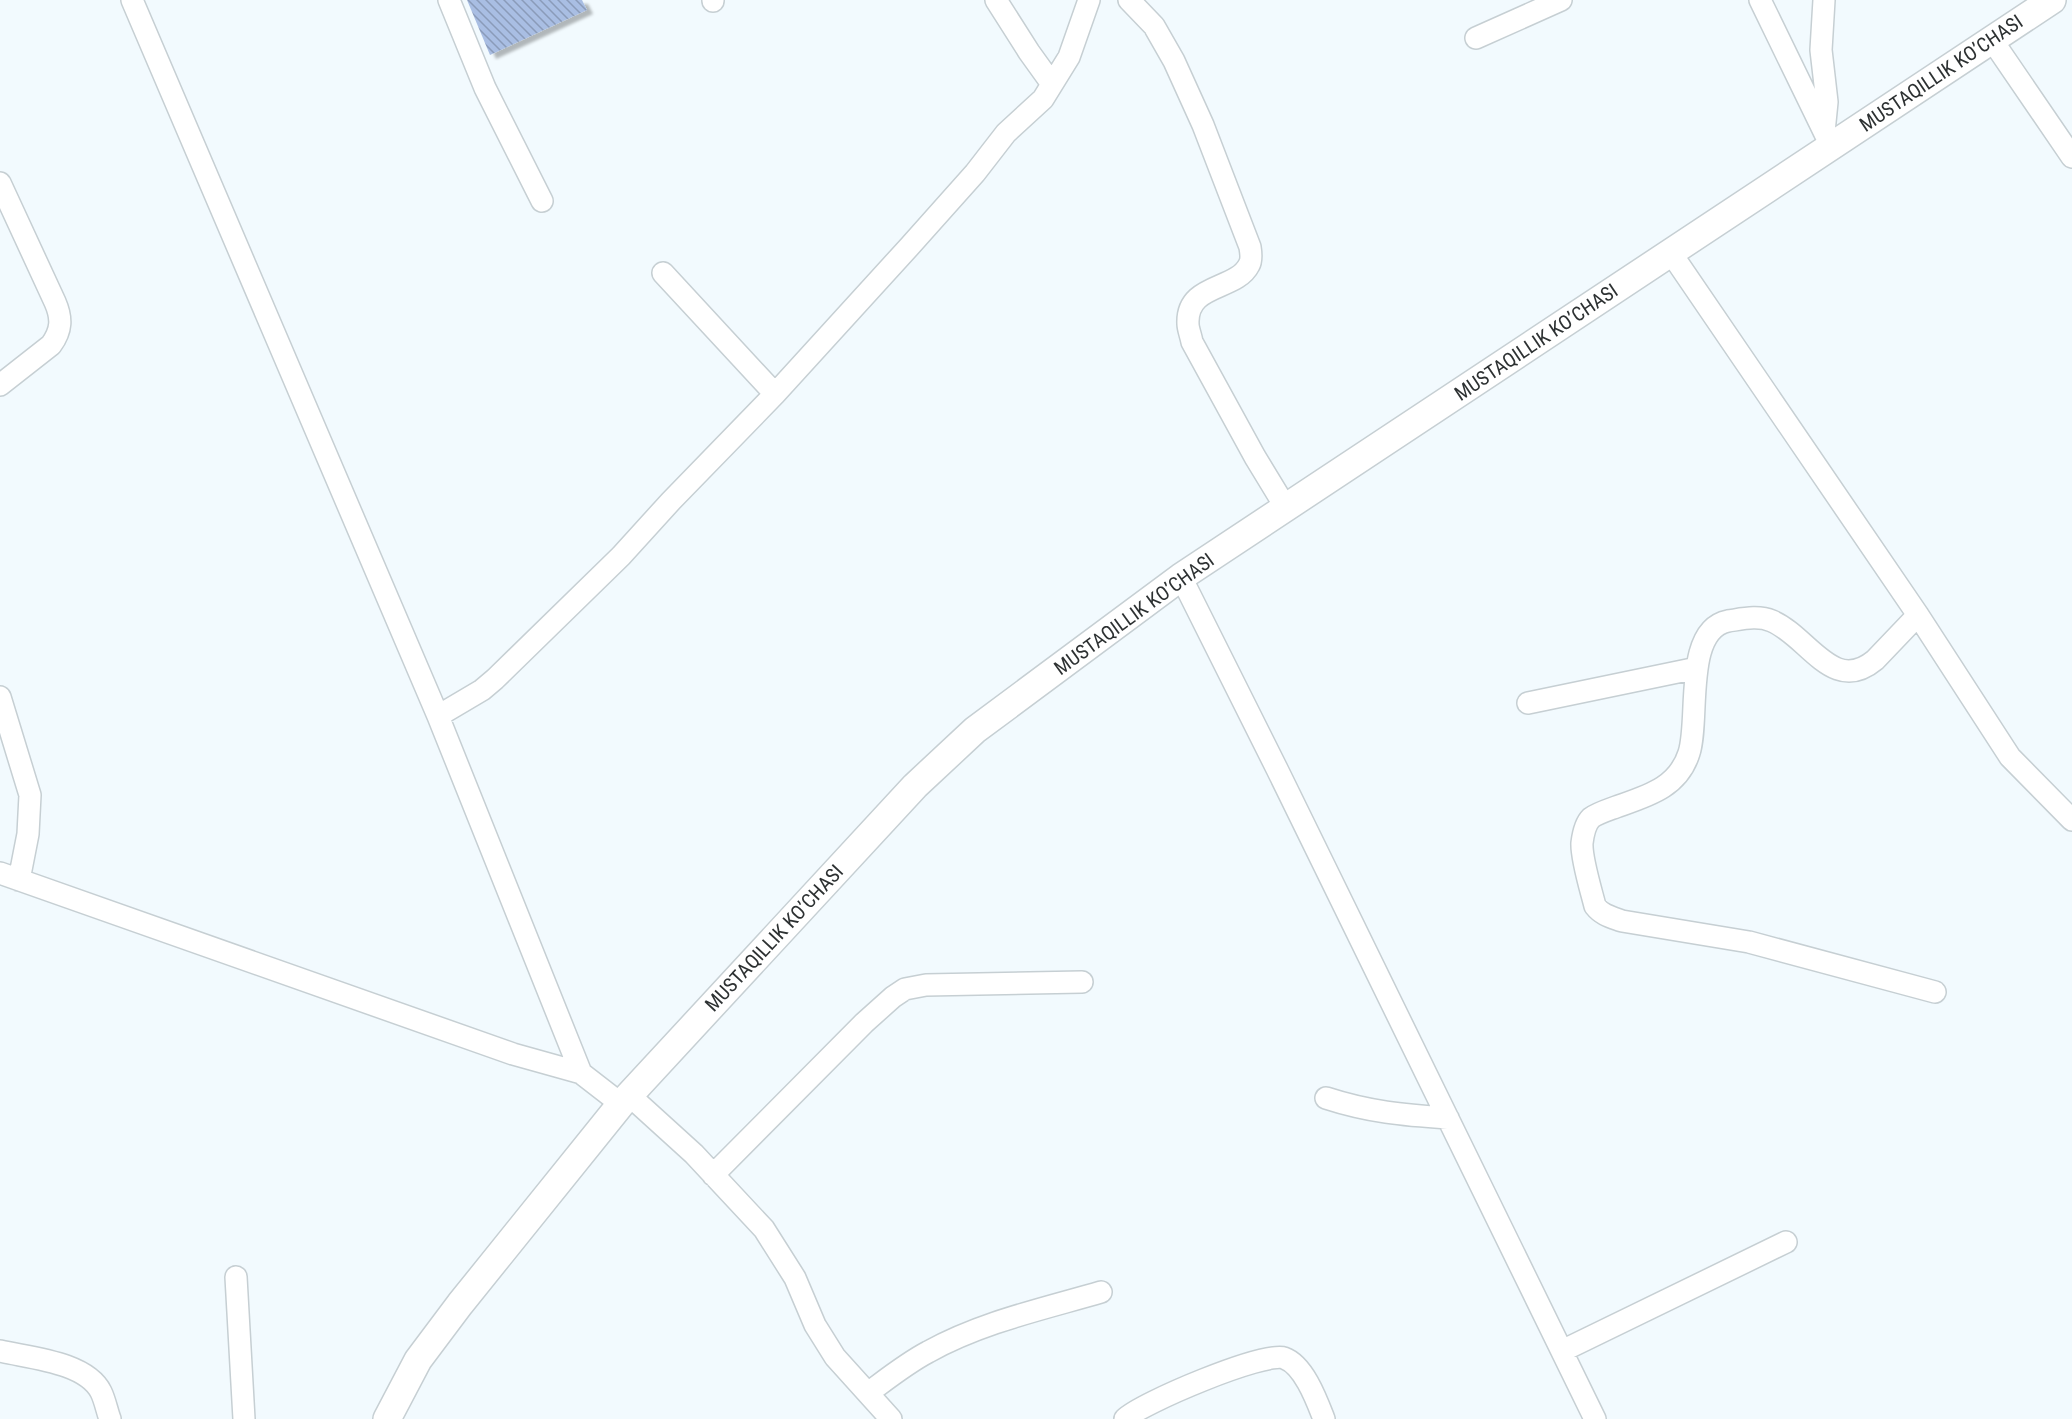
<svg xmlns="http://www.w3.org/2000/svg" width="2072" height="1419" font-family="'Roboto Condensed',sans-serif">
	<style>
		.building { fill: url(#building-back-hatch); filter: url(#shadow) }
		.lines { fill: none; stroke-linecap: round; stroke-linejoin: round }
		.minor-casing { stroke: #c6cfd3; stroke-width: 24 }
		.major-casing { stroke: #c6cfd3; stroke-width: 30 }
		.minor { stroke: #fff; stroke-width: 21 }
		.major { stroke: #fff; stroke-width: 27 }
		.labels { text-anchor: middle; stroke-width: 5; stroke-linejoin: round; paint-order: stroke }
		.street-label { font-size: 20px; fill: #2d3132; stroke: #fff }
	</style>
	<defs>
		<pattern id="building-back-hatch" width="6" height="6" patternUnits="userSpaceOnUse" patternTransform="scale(1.5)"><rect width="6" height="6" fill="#a9bee3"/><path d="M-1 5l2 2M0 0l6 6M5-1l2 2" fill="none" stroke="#8a9bb9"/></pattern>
		<filter id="shadow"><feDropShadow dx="6" dy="4" stdDeviation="1.5" flood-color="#0004"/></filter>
	</defs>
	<rect width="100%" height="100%" fill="#f2fafe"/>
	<path class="building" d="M467,0H582L587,10L490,55Z"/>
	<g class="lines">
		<g class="minor-casing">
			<path id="minor" d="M132,0L438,716L581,1073
				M449,0L485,88L542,201
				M713,0V1
				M996,0L1029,52L1052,84
				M1129,0L1154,26L1174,61L1203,125L1250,247C1251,253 1252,260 1249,265C1236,291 1186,283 1188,324C1188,329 1191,336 1192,342L1255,457L1286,508
				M1760,0L1831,146
				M1476,38L1561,0
				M1992,40L2072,157
				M1824,132L1827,102L1821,50L1824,0
				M0,183L55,302C62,318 62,330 51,345L0,385
				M1671,253L1918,615L2010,757L2072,820
				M663,273L775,394
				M1181,577L1277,769L1595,1419
				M1918,615L1875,660C1833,695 1809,637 1772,621C1758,615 1742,619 1728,621C1683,630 1700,720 1689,753C1678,788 1647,796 1616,807C1608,810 1598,813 1591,818C1585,824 1583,835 1582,843C1581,858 1591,890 1595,906C1602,915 1611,917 1622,921L1749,942L1935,992
				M0,697L30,795L28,834L19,880
				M1528,703L1697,668
				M438,716L482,690L495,679L621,556L671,501L775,394L909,247L975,173L1006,133L1043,99L1069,57L1089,0
				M0,873L513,1054L581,1073L621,1104
				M629,1095L694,1154L764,1229L795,1278L815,1325L835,1357L891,1419
				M1326,1098C1369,1112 1403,1115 1448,1118
				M713,1175L864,1023L893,997L905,989L926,985L1082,982
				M236,1277L244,1419
				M0,1351C30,1358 86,1362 101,1392C105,1400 107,1411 110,1419
				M1562,1351L1786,1242
				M868,1393C887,1379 907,1363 928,1352C982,1322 1043,1309 1101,1292
				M1125,1419C1141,1403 1265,1351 1284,1358C1304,1365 1317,1401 1324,1419"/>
		</g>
		<g class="major-casing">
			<path id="major" d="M387,1419L418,1360L460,1304L621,1104L915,786L975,730L1181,577L2052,0"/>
		</g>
		<use href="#minor" class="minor"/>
		<use href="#major" class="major"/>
	</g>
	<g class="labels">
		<g class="street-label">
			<text transform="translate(1941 73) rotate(-34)" y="7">MUSTAQILLIK KO’CHASI</text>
			<text transform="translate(1536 342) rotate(-34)" y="7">MUSTAQILLIK KO’CHASI</text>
			<text transform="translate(1134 614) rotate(-36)" y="7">MUSTAQILLIK KO’CHASI</text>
			<text transform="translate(774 938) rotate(-47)" y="7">MUSTAQILLIK KO’CHASI</text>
		</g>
	</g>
</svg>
